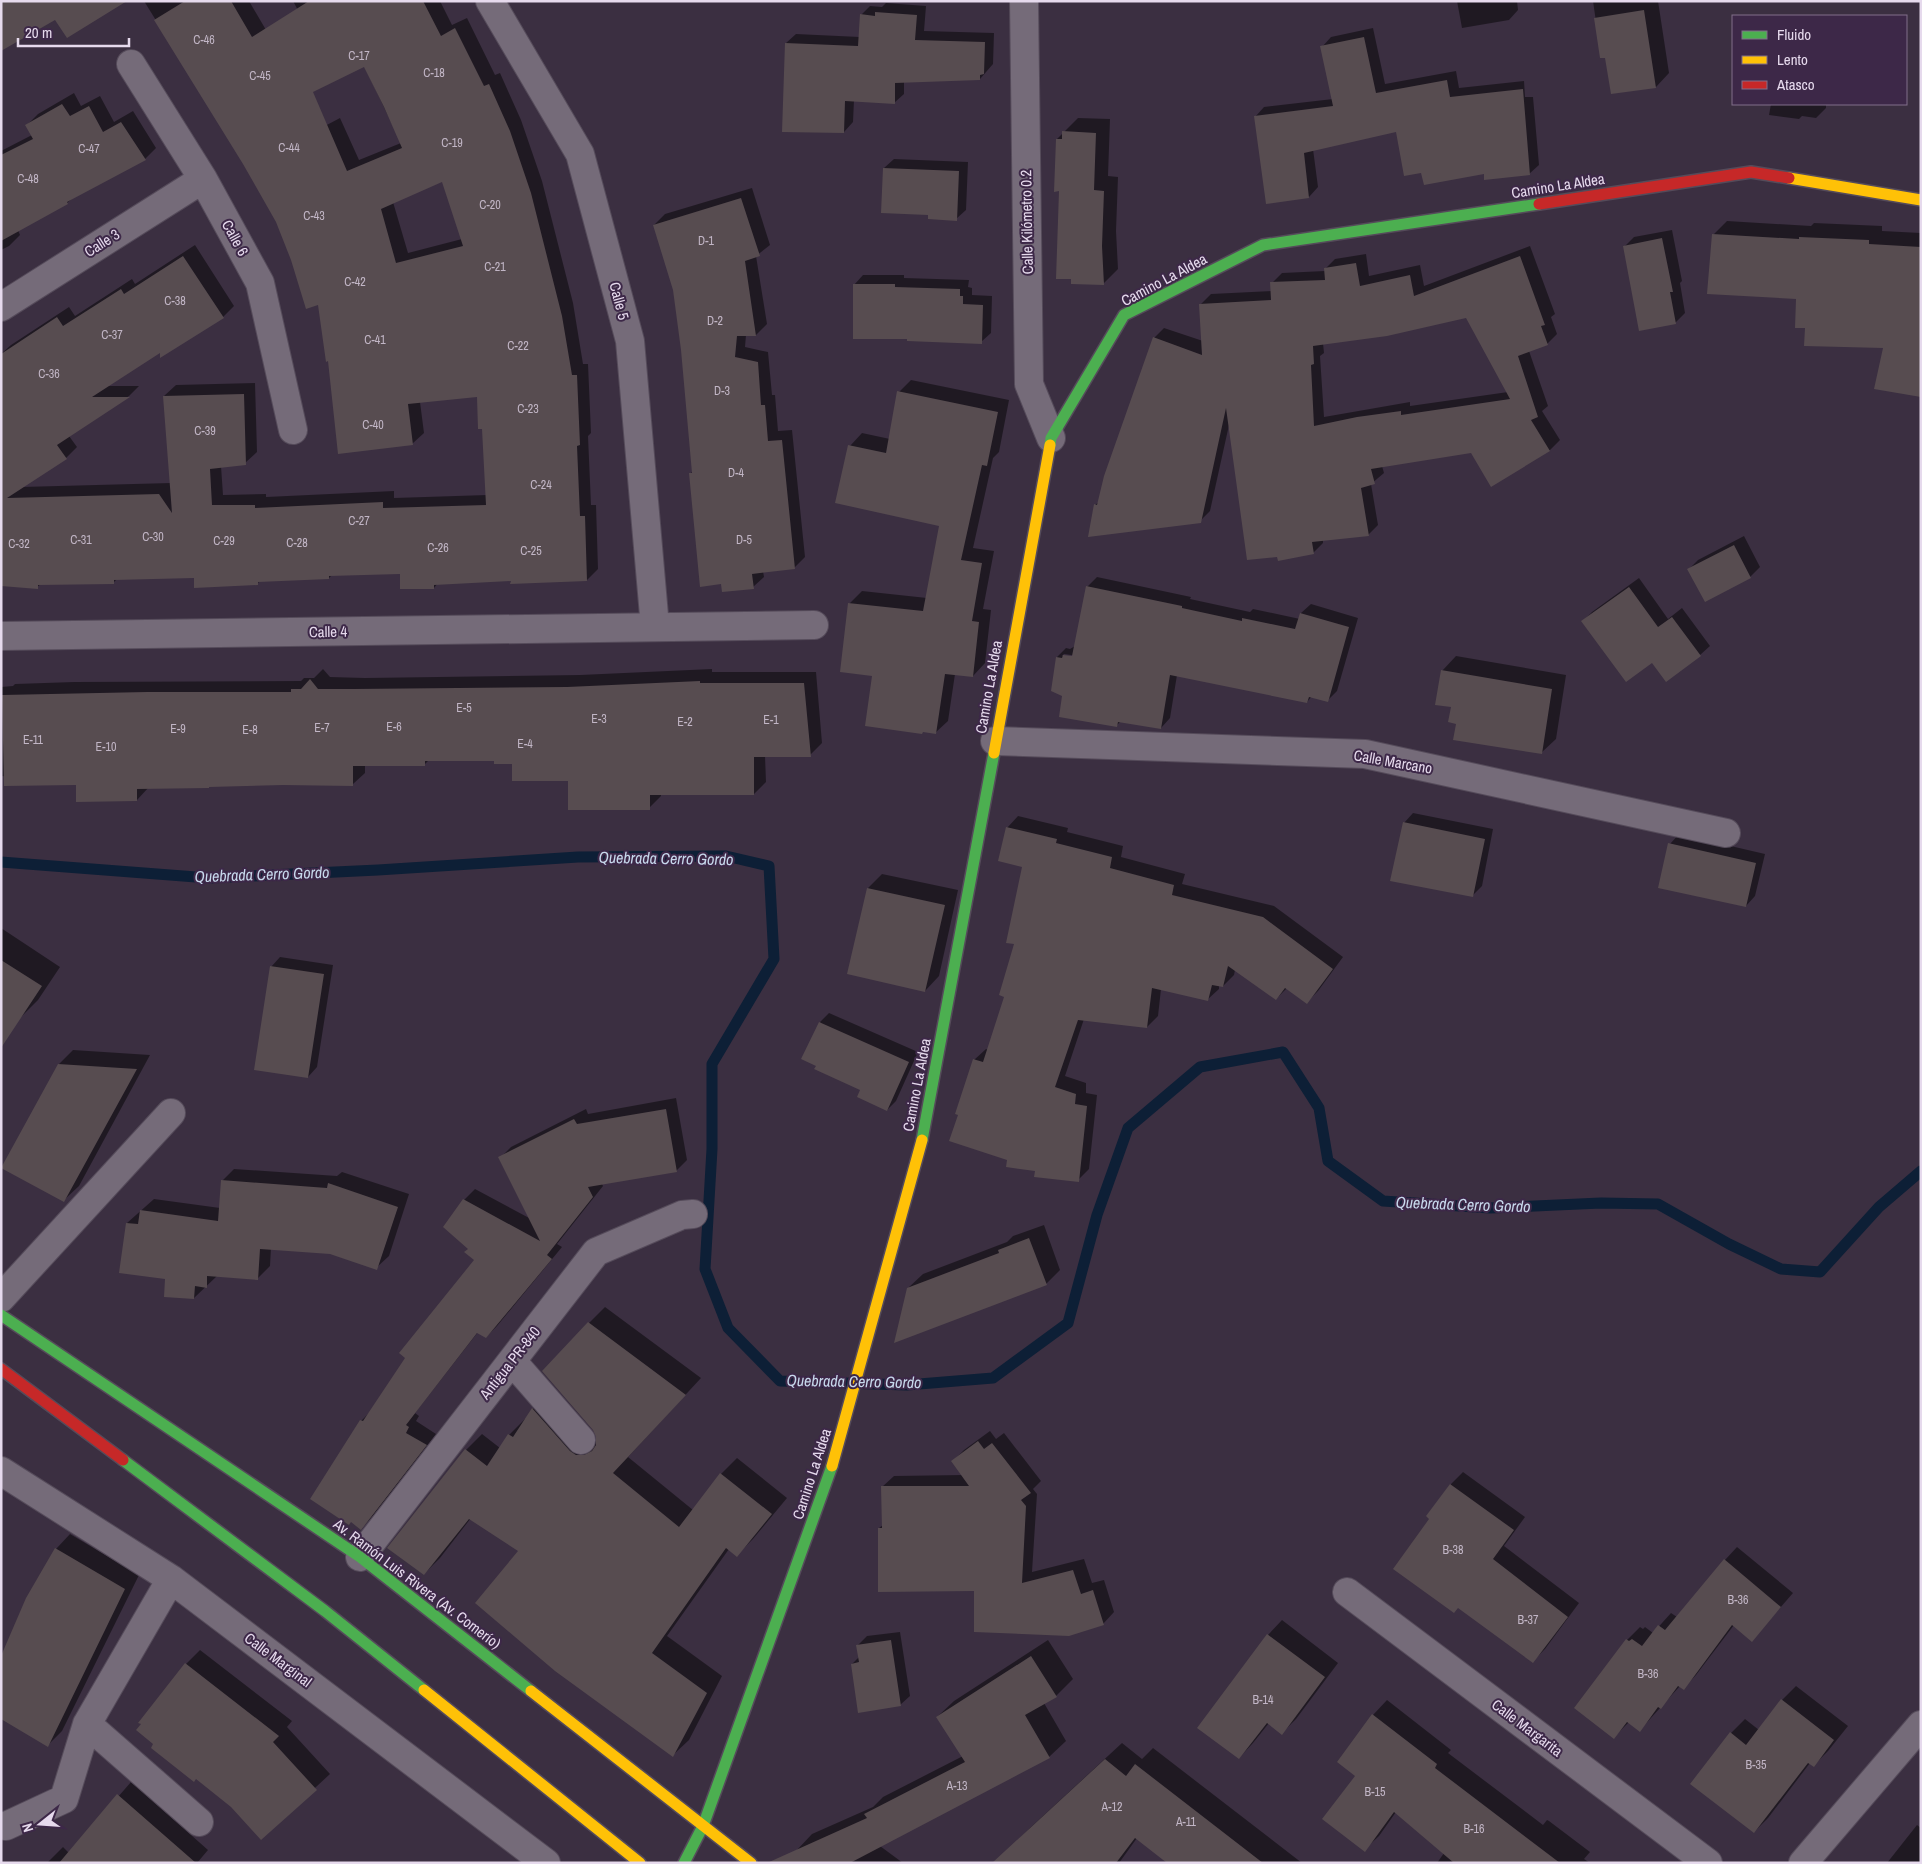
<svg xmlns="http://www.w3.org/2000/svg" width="1922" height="1864" font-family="'Archivo Narrow',sans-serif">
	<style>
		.shadow { fill: #0007; fill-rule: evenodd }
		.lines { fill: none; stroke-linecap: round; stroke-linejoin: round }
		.stream { stroke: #0d1f36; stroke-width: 11 }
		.building { fill: #574c50; fill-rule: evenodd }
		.street-casing { stroke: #554b5a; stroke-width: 30 }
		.fast-casing { stroke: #554b5a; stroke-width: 14 }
		.slow-casing { stroke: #554b5a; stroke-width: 14 }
		.jam-casing { stroke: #554b5a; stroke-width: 14 }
		.street { stroke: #756b79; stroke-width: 28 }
		.fast { stroke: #4caf50; stroke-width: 11 }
		.slow { stroke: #ffc107; stroke-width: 11 }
		.jam { stroke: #c62828; stroke-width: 11 }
		.labels { text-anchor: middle; stroke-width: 4; stroke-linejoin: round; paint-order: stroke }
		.number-label { font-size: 12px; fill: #c2b6c6 }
		.street-label { font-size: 15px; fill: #e6daed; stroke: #3d2848 }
		.water-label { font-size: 16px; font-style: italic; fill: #c7d8ec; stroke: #3d2848 }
	</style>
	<rect width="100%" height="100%" fill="#3b2f41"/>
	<path class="shadow" d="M144,1H249L323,127L340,118L359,160L401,143L364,65L335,80L293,1H440L452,25L467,18L495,75L500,73L521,120L542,181L573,303L583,364H588L591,433L588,436L591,505H596L598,569L587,580H512L438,583L434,588L401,573L332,575L329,578L261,580L257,584L195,577L117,579L114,582L41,584L37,587L1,585V354L11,345L69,307L75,316L132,279L135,284L195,245L234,306L223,317L161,351L107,386H139L129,396L69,436L77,447L66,458L21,487L171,483L164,396L176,385L255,383L257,452L245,463L221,466L223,495L266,494V497L394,491V498L487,495L483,428L478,395L420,402L424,433L412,444L329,360L319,304L293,260L277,222L244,163ZM443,181L462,239L408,253L393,202Z
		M1457,1H1517L1518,10L1509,20L1462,28Z
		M1593,1H1658L1669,73L1656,87L1606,56L1601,57Z
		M886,3L926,6L924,31L994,33L993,64L980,79L904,81V94L894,103L854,100L853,122L844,132L786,43L796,34L860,37L861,15L870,6L882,7Z
		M1373,28L1385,84L1456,71L1459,88L1524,81L1525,97H1533L1539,165L1529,174L1422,172L1397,131L1313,149L1318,187L1309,197L1255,117L1264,107L1333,99L1322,47L1331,37Z
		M74,93L81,106L100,96L114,122L133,111L156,148L145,159L75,196L67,203L18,230L20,235L9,246L1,250V151L32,135L27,125L38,114Z
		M1771,104H1826V108L1816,118L1802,116L1799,119L1769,115Z
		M1078,118L1110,119L1108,176L1118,177L1116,231L1118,269L1104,283L1060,190L1057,139Z
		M894,159L968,162L966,210L956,219L884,168Z
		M752,188L770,245L756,256L767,324L756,335H746L745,347L768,352L772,395H775L778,431L792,430L805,557L794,568L763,571L764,577L753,587L690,474L693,471L682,350L674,289L654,225L665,214Z
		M1727,221L1811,226L1814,223L1882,226V231L1921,233V396L1884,347L1806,327L1798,298L1713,235Z
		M1672,230L1682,281L1680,283L1685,313L1676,322L1640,329L1625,246L1634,237Z
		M1530,246L1555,314L1551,317L1557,334L1547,344L1529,351L1548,406L1542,411L1560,440L1550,450L1492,485L1471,452L1382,466L1384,473L1371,484L1378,525L1368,535L1323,540V543L1313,553L1229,425L1210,511L1200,521L1095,505L1099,502L1154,338L1164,328L1203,341L1201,304L1211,294L1272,291V283L1282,273L1325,271V269L1335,259L1366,254L1369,276L1420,265L1424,286ZM1467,317L1508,392L1410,406V402L1324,417L1320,356L1324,353L1323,343Z
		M863,275H904V278L969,280L968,287L972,288V295L992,296L991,333L981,342L854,285Z
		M911,380L1009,400L999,452L993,458L973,548L994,551L983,609L991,610L985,663L973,676L955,674L948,721L935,733L924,731L874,674L849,604L862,591L927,598L940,525L850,446L862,433L890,439L899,392Z
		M1744,536L1760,567L1750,577L1689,569L1698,560Z
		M1097,577L1191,597L1190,599L1250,612L1253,609L1300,619L1301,613L1311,604L1358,618L1337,691L1327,701L1312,696L1307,702L1177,675L1170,718L1161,728L1121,721L1117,725L1064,695L1057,657L1066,648L1070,649L1075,646L1087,587ZM1064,654L1078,656V658L1062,656Z
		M1639,578L1668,619L1682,608L1710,646L1700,655L1652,661L1583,621L1592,612Z
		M1456,656L1566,675L1556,739L1541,753L1457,723L1442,671Z
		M323,669L330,677L365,678L580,675L712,669V672H816L822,743L810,755L765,756L766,782L754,794H661V796L649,808L570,779L513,762L495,760H429L425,764H365V773L353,784H283L149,787L137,800L77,783L1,776V687L13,686L15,684L74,682L301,681L304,678H314Z
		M1413,813L1493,829L1482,886L1473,895L1404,823Z
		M1018,816L1068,828L1067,832L1123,846L1121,857L1185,874L1182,884L1274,906L1343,957L1318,991L1307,1002L1287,988L1276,999L1235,970L1234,975L1223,986L1219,985V989L1207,1000L1161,989L1158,1016L1147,1027L1084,1019L1065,1076L1086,1083V1093L1097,1095L1089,1169L1078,1180L1036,1170L1009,1159L974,1060L986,1049L988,1050L1006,996L1015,943L1024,866L1007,828Z
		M1679,834L1765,854L1755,896L1746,906L1670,844Z
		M882,874L958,890L939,976L925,991L868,888Z
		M1,928L60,967L38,1000L19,1019L1,1031Z
		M280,957L333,965L317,1067L308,1077L271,967Z
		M829,1013L918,1052L896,1101L887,1110L861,1090L820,1022Z
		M73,1050L150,1055L79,1186L64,1200L59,1064Z
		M676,1098L687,1160L676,1171L602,1184L603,1186L557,1244L562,1247L497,1326L486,1337L478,1332L415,1413L419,1416L416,1421L436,1434L372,1517L361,1528V1421L370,1412L476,1260L470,1249L464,1200L475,1189L531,1219L500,1158L511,1147L586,1109L588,1114Z
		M234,1169L337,1176L342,1172L409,1194L389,1256L376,1268L330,1253L271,1248L270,1266L257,1279L217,1276L194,1298L167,1278L127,1223L154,1199L220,1208L222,1181Z
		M1044,1225L1060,1270L1046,1284L908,1288L923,1274L1007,1242L1013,1236Z
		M605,1307L701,1378L628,1457L693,1510L721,1474L737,1458L787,1498L753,1539L737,1555L729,1549L667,1636L722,1676L689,1740L673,1755L520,1550L471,1518L440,1558L424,1574L466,1450L482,1434L500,1448L509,1435L525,1419L526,1420L533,1409L549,1393L593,1439L597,1440L589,1323Z
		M990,1431L996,1439L1004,1433L1041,1481L1033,1489L1037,1494L1032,1572L1084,1559L1092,1583L1104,1580L1114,1612L1103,1624L975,1590L879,1528L883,1525L882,1487L894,1476L963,1475L953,1461L964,1450Z
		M1463,1472L1525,1517L1504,1546L1579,1603L1545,1649L1532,1662L1431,1519L1451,1484Z
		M70,1534L139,1575L62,1731L48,1745L56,1549Z
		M1737,1547L1793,1593L1752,1640L1734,1625L1696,1675L1684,1688L1680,1686L1640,1730L1629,1722L1614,1737L1627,1640L1640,1627L1643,1629L1645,1627L1653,1633L1671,1613L1677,1617L1725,1560Z
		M1282,1620L1338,1663L1296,1719L1282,1733L1269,1723L1253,1743L1239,1758L1199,1728L1268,1635Z
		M900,1632L910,1696L900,1705L852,1664L859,1657L857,1646L867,1636Z
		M1048,1640L1073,1679L1056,1696L1044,1703L1066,1741L1049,1757L880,1846L903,1863H811L796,1851L812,1834L873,1807L883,1797L963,1756L937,1717L954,1701Z
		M200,1650L292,1721L287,1727L330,1774L261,1838L232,1806L155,1744L143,1724L186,1664Z
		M1796,1686L1848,1726L1828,1751L1814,1765L1810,1763L1768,1818L1754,1832L1731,1733L1745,1719L1759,1730L1782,1700Z
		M1387,1700L1451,1750L1448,1753L1543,1825L1547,1820L1549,1821L1590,1852L1584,1859L1590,1863H1437L1444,1853L1396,1812L1379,1836L1364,1850L1357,1776L1339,1762L1373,1715Z
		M1122,1743L1142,1759L1153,1748L1302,1863H1169L1137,1838L1119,1863H999L1013,1845L1030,1828Z
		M131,1782L208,1850L197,1863H47L63,1847L69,1853Z
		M1917,1825L1921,1828V1863H1887Z"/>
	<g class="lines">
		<path class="stream" d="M1,862L209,878L378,870L578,857L726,856L769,866L774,959L712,1064V1149L705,1269L728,1328L780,1381L907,1385L993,1378L1068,1323L1097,1215L1128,1128L1200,1067L1283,1052L1319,1108L1328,1161L1383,1201L1490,1208L1601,1203L1658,1204L1729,1244L1781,1269L1820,1272L1879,1207L1921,1171"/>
	</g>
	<path class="building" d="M1,1H127L67,38L55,20L1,51Z
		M185,1H231L252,37L309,1H423L441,36L455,28L484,86L489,84L510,131L531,193L562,316L572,375H577L580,445L577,446L580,516H585L587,581L510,584L511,581L434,585V589H400V574L329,576V579L258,582V585L194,588V578L114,580V584L38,585V589L1,586V354L57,317L63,326L121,289L124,294L183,256L224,318L160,358V353L92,397H130L57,445L67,459L7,498L159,494L172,513L163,396L244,394L246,465L210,469L212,505H255V508L383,502V508L486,505L482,429H478L477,397L408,404L413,445L338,454L328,361L326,362L318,305L306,309L291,260L276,222L243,164L154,20ZM364,67L384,107L402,148L347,171L313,92ZM442,182L463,246L396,263L381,209Z
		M1644,10L1656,88L1611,94L1605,58H1600L1594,18Z
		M875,12L917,15L915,40L985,42L984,74L980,75V80L895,83V104L845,101L844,133L782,132L785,43L858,46L860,14L875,16Z
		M1364,37L1376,93L1447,80L1450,97L1523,89L1530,175L1484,180V174L1424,185L1421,173L1404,176L1396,132L1304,153L1309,198L1266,204L1254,116L1333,106L1320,46Z
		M62,104L70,116L89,106L103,132L121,122L146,160L67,202L68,204L1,241V155L33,139L25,125Z
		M1062,131L1096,133L1094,190L1104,191L1102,246L1104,285L1071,284V279H1056L1059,191L1054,192L1056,139H1062Z
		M883,168L959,171L957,221L928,219V215L881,213Z
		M741,198L760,256L745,261L756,336H737L735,357L758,362L761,405H765L768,441L782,440L795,569L752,574L754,589L722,592L721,584L700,587L689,473H692L681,350L673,290L653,225Z
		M1712,234L1799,239V237L1869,240V244L1921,247V397L1874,389L1883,348L1804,346L1805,328H1795L1796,299L1707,294Z
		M1662,238L1673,292H1670L1676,324L1639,331L1623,246Z
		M1520,256L1545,325L1541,326L1548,345L1518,356L1538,417L1531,420L1550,451L1491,487L1471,453L1371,469L1375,484L1361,488L1369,536L1312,542L1314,554L1278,561L1277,557L1247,560L1226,408L1201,523L1088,537L1094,504L1097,505L1104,476L1153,337L1202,355L1199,304L1271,300L1270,282L1325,280L1324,268L1356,263L1360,286L1410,275L1414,296ZM1466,318L1510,399L1401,415V411L1357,417L1314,426L1311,365L1314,364L1313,346L1387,336Z
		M853,284H895V287L960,289V296H963V304L983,305L982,344L907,341V339H853Z
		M897,391L998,412L987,466L982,465L961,560L982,563L972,621L979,622L973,677L945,674L936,734L923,732L922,734L865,726L872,676L840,672L848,603L923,611L939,526L835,503L848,445L886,453Z
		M1734,545L1751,578L1705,602L1687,569Z
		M1086,586L1182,606V608L1242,621V618L1295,629L1300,613L1349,627L1329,699L1328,702L1309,697L1307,703L1170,675L1161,729L1118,722L1117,727L1059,717L1062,696L1051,691L1056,657L1062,658L1063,655L1072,656Z
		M1629,587L1658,627L1672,617L1701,656L1666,682L1652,663L1626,682L1581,621Z
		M1441,670L1552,689L1542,754L1453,740L1456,724L1448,722L1451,707L1435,705Z
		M310,679L318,689H353L567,687L700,681V683H804L811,757H754V795H650V810H568V781H512V764H494V761H425V766H353V786L283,785L209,787V788L137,789V801L76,802V785L4,786L2,695L147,692H291V689H301Z
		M1403,822L1485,839L1473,897L1390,881Z
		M1006,827L1057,839L1056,843L1112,857L1110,868L1174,885L1172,895L1263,917L1333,969L1307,1004L1285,988L1276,1000L1228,966L1223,987L1212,985L1208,1001L1152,988L1147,1028L1078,1020L1055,1087L1076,1094L1075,1104L1087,1106L1079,1182L1034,1177L1035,1171L1006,1167L1007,1160L949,1141L958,1115L955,1114L973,1059L983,1062L1004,997L999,995L1014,944L1006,943L1022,867L998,861Z
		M1668,843L1756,863L1746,907L1658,888Z
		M867,888L945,905L925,992L847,974Z
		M1,960L42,986L1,1048Z
		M270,966L324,974L308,1078L254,1070Z
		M819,1022L909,1062L887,1111L857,1097L860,1090L814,1069L816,1066L801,1059Z
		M58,1064L137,1069L64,1202L1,1168Z
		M666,1109L677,1172L588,1187L593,1197L547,1255L552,1259L486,1338L477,1333L406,1425L409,1427L406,1433L427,1445L361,1530L351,1522L349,1525L310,1499L360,1420L363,1421L405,1358L399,1353L474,1260L464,1252L468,1249L443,1227L463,1199L540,1241L498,1157L574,1119L577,1124Z
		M221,1180L327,1188L328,1183L398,1207L377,1270L330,1254L260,1249L258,1280L207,1276V1288L195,1286L194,1299L164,1297L165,1279L119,1273L126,1223L138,1224L140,1210L218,1221Z
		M1029,1238L1047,1285L894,1343L907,1288L999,1253L998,1250Z
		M588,1322L686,1395L613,1473L679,1527L720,1473L772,1514L737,1557L726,1548L652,1653L707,1693L673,1757L555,1671L475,1603L518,1551L469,1519L424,1575L387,1548L465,1449L487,1466L508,1434L513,1437L532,1408L570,1451L576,1455H584L592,1451L596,1445V1437L593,1430L542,1371Z
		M978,1441L984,1449L992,1443L1031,1493L1021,1500L1026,1506L1022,1583L1073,1570L1081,1594L1093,1590L1104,1625L1069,1636L974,1632V1591L878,1592V1528H882L881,1486H969L951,1461Z
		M1450,1484L1514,1530L1493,1559L1568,1617L1533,1663L1458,1608L1454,1613L1393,1569L1429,1519L1426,1516Z
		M55,1548L125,1589L48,1747L1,1719V1656L26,1598Z
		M1724,1559L1781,1607L1752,1642L1732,1625L1684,1690L1678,1686L1661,1709L1658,1707L1640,1732L1627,1722L1614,1739L1574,1708L1626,1639L1629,1641L1632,1639L1642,1646L1658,1625L1665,1630Z
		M1267,1634L1325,1677L1282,1735L1267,1723L1239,1759L1197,1728Z
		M891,1640L901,1706L858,1713L851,1664L859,1662L856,1645Z
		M1031,1656L1057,1697L1025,1715L1050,1758L850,1863H767L867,1818L864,1814L965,1762L936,1717Z
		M185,1663L279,1736L273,1742L317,1790L261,1840L231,1807L196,1779L194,1782L151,1748L153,1744L136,1730L141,1724L138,1723Z
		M1781,1699L1834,1740L1814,1767L1808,1763L1754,1833L1690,1784L1730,1732L1746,1745Z
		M1372,1714L1437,1764L1435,1768L1560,1863H1454L1394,1812L1365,1852L1322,1819L1355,1776L1337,1762Z
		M1105,1759L1126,1776L1135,1764L1263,1863H1167L1135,1838L1116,1863H992Z
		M117,1794L196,1863H59Z"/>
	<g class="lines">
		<g class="street-casing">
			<path id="street" d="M490,1L580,154L630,341L655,627
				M1024,1L1029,384L1051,438
				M131,64L203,179L260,283L293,430
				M1,307L203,179
				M1,636L814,625
				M995,741L1365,754L1726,833
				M1,1298L171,1113
				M512,1361L581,1440
				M1,1471L171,1579L546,1863
				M360,1557L596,1252L682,1215L693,1214
				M1347,1592L1708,1863
				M87,1724L199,1822
				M6,1826L64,1799L87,1724L171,1579
				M1803,1863L1921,1725"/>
		</g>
		<g class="fast-casing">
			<path id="fast" d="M1050,445L1051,438L1124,315L1263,245L1539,204
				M922,1140L994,753
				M1,1315L360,1557L531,1691
				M123,1460L325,1611L424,1690
				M684,1863L703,1826L832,1466"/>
		</g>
		<g class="slow-casing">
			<path id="slow" d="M1789,178L1921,200
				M994,753L1050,445
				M832,1466L922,1140
				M424,1690L640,1863
				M531,1691L751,1863"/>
		</g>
		<g class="jam-casing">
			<path id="jam" d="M1539,204L1751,172L1789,178
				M1,1369L123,1460"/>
		</g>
		<use href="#street" class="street"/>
		<use href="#fast" class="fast"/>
		<use href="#slow" class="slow"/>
		<use href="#jam" class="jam"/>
	</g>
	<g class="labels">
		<g class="number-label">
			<text x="204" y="44">C-46</text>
			<text x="359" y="60">C-17</text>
			<text x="434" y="77">C-18</text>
			<text x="260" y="80">C-45</text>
			<text x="452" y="147">C-19</text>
			<text x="289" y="152">C-44</text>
			<text x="89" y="153">C-47</text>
			<text x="28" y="183">C-48</text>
			<text x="490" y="209">C-20</text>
			<text x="314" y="220">C-43</text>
			<text x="706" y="245">D-1</text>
			<text x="495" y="271">C-21</text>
			<text x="355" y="286">C-42</text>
			<text x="175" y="305">C-38</text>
			<text x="715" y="325">D-2</text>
			<text x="112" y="339">C-37</text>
			<text x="375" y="344">C-41</text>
			<text x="518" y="350">C-22</text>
			<text x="49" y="378">C-36</text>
			<text x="722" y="395">D-3</text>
			<text x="528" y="413">C-23</text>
			<text x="373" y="429">C-40</text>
			<text x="205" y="435">C-39</text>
			<text x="736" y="477">D-4</text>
			<text x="541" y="489">C-24</text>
			<text x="359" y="525">C-27</text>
			<text x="153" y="541">C-30</text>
			<text x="81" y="544">C-31</text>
			<text x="744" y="544">D-5</text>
			<text x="224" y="545">C-29</text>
			<text x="297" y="547">C-28</text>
			<text x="19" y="548">C-32</text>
			<text x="438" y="552">C-26</text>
			<text x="531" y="555">C-25</text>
			<text x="464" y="712">E-5</text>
			<text x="599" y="723">E-3</text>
			<text x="771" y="724">E-1</text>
			<text x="685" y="726">E-2</text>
			<text x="394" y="731">E-6</text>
			<text x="322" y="732">E-7</text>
			<text x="178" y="733">E-9</text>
			<text x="250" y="734">E-8</text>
			<text x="33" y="744">E-11</text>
			<text x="525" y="748">E-4</text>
			<text x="106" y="751">E-10</text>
			<text x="1453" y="1554">B-38</text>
			<text x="1738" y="1604">B-36</text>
			<text x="1528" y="1624">B-37</text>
			<text x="1648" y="1678">B-36</text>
			<text x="1263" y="1704">B-14</text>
			<text x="1756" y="1769">B-35</text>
			<text x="957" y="1790">A-13</text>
			<text x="1375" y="1796">B-15</text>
			<text x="1112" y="1811">A-12</text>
			<text x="1186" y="1826">A-11</text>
			<text x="1474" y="1833">B-16</text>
		</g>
		<g class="street-label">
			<text transform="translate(1558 186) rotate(-9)" y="5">Camino La Aldea</text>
			<text transform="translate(1027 222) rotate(-91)" y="5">Calle Kilómetro 0.2</text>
			<text transform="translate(235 238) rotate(61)" y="5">Calle 6</text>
			<text transform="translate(102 243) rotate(-32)" y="5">Calle 3</text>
			<text transform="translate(1164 280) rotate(-28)" y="5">Camino La Aldea</text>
			<text transform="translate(619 301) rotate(75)" y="5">Calle 5</text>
			<text transform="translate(328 632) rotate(-1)" y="5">Calle 4</text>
			<text transform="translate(989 687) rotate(-80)" y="5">Camino La Aldea</text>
			<text transform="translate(1393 762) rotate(10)" y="5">Calle Marcano</text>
			<text transform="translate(917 1085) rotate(-79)" y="5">Camino La Aldea</text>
			<text transform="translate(510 1363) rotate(-52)" y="5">Antigua PR-840</text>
			<text transform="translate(812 1474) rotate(-72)" y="5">Camino La Aldea</text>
			<text transform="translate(417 1584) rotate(37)" y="5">Av. Ramón Luis Rivera (Av. Comerío)</text>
			<text transform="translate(278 1660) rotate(37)" y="5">Calle Marginal</text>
			<text transform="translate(1527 1728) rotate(37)" y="5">Calle Margarita</text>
		</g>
		<g class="water-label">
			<text transform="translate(666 858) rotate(1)" y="6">Quebrada Cerro Gordo</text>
			<text transform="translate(262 874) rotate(-2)" y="6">Quebrada Cerro Gordo</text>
			<text transform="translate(1463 1204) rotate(2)" y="6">Quebrada Cerro Gordo</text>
			<text transform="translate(854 1381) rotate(1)" y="6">Quebrada Cerro Gordo</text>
		</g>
	</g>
	<rect width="1922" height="1864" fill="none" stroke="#e6daed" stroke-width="5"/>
	<rect x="1732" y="15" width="175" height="90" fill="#3d2848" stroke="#816f8a"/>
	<rect x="1742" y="31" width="25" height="8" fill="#4caf50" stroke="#816f8a"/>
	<text x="1777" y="40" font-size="15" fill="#e6daed">Fluido</text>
	<rect x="1742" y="56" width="25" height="8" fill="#ffc107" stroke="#816f8a"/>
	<text x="1777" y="65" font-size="15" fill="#e6daed">Lento</text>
	<rect x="1742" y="81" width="25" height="8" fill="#c62828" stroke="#816f8a"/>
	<text x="1777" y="90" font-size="15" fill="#e6daed">Atasco</text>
	<g transform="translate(40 1824) rotate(253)" stroke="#3d2848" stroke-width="4" paint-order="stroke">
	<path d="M0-4L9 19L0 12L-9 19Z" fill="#e6daed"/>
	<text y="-8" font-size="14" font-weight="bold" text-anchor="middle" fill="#e6daed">N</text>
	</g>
	<path d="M18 38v8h111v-8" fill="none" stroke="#e6daed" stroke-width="2.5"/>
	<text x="25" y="38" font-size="15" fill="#e6daed" stroke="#3d2848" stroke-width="4" paint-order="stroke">20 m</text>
</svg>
